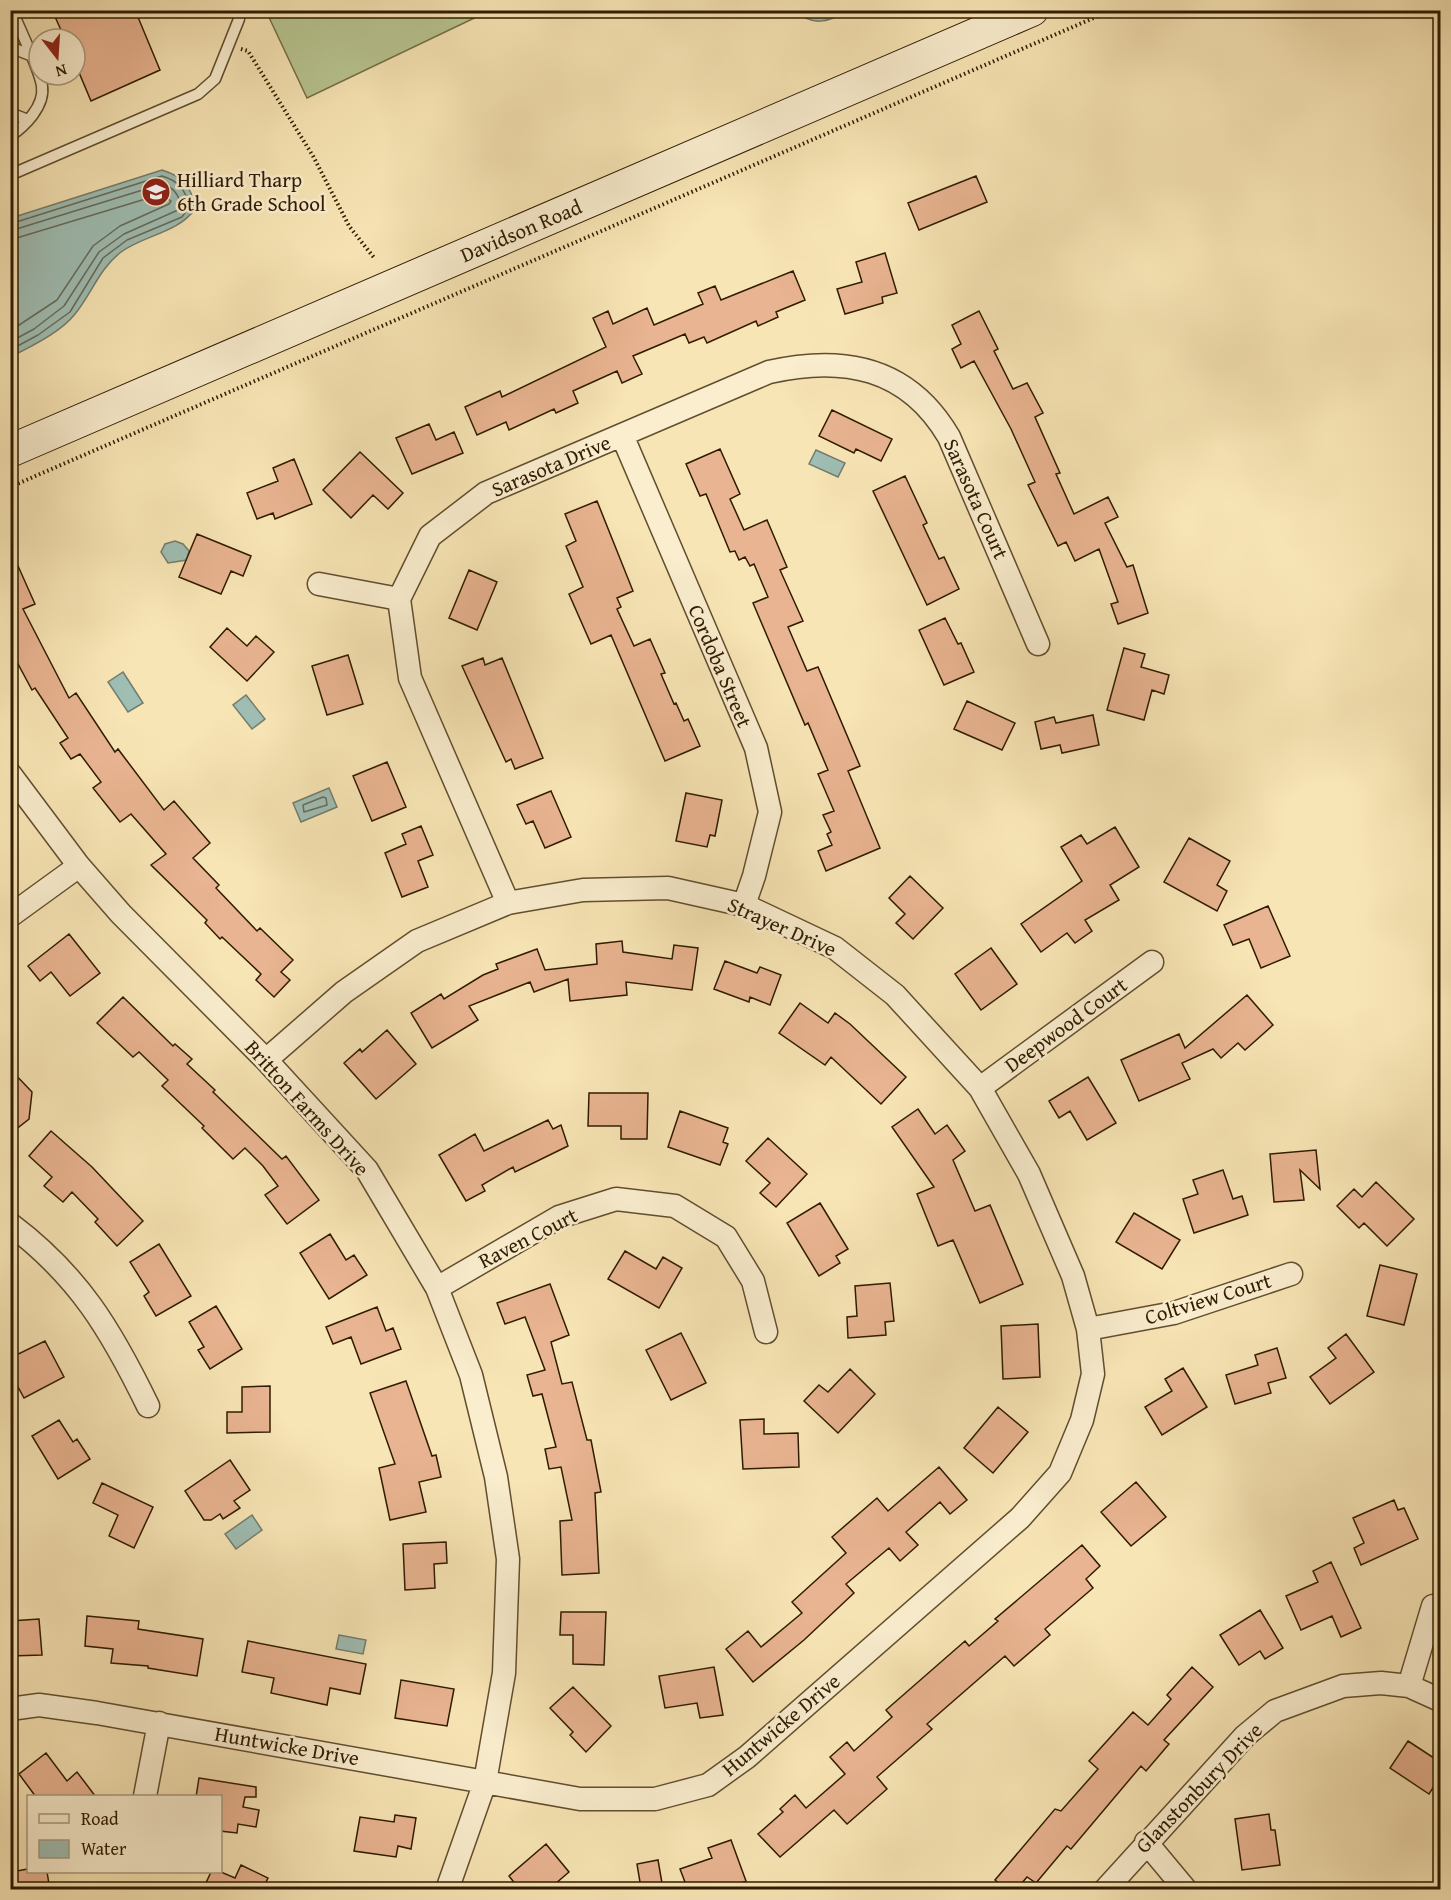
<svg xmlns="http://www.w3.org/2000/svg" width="1451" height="1900" font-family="'Gentium Book Plus',serif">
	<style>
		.garden { fill: #b8c691; stroke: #747049; stroke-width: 1.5 }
		.water { fill: #9fbeb4; stroke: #727d6c; stroke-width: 1.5 }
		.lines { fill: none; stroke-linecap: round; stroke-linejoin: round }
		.shore { stroke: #676c5a; stroke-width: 1.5 }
		.building { fill: #e9b491; stroke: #2f1b01; stroke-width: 1.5 }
		.lane-casing { stroke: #614e2e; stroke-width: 13 }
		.street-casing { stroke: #614e2e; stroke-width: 25 }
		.secondary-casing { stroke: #2f1b01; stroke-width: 34 }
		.path { stroke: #2f1b01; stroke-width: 4; stroke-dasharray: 1.5 3; stroke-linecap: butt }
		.lane { stroke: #faeecf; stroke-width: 10 }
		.street { stroke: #faeecf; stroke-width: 22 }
		.secondary { stroke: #faeecf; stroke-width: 32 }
		.labels { text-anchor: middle; stroke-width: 5; stroke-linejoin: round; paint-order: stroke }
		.poi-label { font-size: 21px; fill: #2f1b01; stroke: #faeecf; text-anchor: start }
		.street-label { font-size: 21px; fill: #2f1b01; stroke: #faeecf }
	</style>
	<rect width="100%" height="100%" fill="#f8e5b5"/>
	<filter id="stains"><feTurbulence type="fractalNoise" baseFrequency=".00333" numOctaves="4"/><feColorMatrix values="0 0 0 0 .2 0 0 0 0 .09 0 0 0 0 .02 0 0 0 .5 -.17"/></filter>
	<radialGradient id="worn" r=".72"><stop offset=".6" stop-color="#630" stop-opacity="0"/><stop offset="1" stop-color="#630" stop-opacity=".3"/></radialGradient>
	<path class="garden" d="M266,11H489L307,98Z"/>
	<path class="water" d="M794,11H847C827,23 813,26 794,11Z
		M162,170C184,177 192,187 195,209C178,233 144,235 121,252C99,269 92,293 75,314C60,333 31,346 11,357V218Z
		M816,450L845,463L838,477L809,464Z
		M175,541L183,544L189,551L187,560L168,563L161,552L165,544Z
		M123,672L143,703L128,712L108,682Z
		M246,695L265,719L252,729L233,705Z
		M329,788L337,807L301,822L293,803Z
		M252,1515L262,1530L236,1549L225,1534Z
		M339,1635L366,1640L363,1654L336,1649Z"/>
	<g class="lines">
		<path class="shore" d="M10,224L162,176C179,181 186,190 189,207L182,217L127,240L103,258L70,312L38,335L10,350
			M10,231L162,184C173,187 179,194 181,206L178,210L124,234L99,252L64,306L34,329L10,342
			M10,240L162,194L171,201L169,204L120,226L93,246L57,300L10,331
			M323,797L326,798L327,805L304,812L303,805Z"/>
	</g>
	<path class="building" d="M52,10H135L160,70L91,101L75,63V39H65Z
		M976,176L987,202L919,230L908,203Z
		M885,253L897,293L882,297L883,303L845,314L837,289L862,282L856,262Z
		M793,271L805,300L776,312L778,317L758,326L756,321L707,343L704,337L689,343L685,334L633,356L642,374L622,383L617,371L573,391L578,403L556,413L554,409L509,430L506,422L477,435L465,407L500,391L502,397L606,347L593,318L608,311L613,324L647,308L654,325L703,304L698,293L715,286L721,300Z
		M979,311L998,349L994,351L1013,389L1027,383L1043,413L1035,417L1060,473L1056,474L1074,514L1108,497L1118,517L1105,523L1127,567L1133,565L1148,613L1118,624L1111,604L1118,602L1099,549L1075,561L1066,542L1058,546L1028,485L1035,482L1011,429L974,361L961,368L952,349L961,344L952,325Z
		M832,410L892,439L881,461L856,449L854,453L819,436Z
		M429,424L436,440L454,432L463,453L412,474L396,438Z
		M720,449L740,494L730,499L744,530L767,520L787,567L780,570L803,621L788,627L807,671L818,667L860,766L848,771L880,848L826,871L818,851L832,845L827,834L831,832L823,815L834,811L818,774L828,770L808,723L805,725L753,603L768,597L754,564L750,566L745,557L739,560L735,551L730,552L706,494L700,496L686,464Z
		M360,452L403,493L388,509L373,495L351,518L323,490Z
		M294,459L312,504L275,519L273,513L257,519L247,493L278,481L273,468Z
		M905,476L927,523L923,525L939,559L944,557L959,589L927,605L873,491Z
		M597,501L633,591L617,598L621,607L617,609L634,646L650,639L665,673L661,674L674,704L676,703L684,721L688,719L700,746L665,761L611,635L591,644L569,594L583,587L566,546L576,541L565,514Z
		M197,534L251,556L243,576L231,571L221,594L179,577Z
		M10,548L35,604L23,609L69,698L76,693L115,752L118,749L164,810L174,801L210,843L193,858L219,885L216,888L257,931L260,928L293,960L281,972L290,980L274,997L256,980L261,974L222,937L220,939L205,923L207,920L151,865L166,854L131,814L120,822L93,788L101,782L80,754L71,759L60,743L68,738L35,688L32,690L10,649Z
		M469,570L497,582L477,630L449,618Z
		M945,618L958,644L961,643L974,672L944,685L919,630Z
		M227,628L247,646L256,636L274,652L247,681L210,647Z
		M1124,648L1145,654L1141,667L1169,675L1164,694L1152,690L1144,720L1107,710Z
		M348,655L363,704L327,715L312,666Z
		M483,658L485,665L502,658L543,758L515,769L511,759L506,762L462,666Z
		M967,701L1015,723L1002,750L954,729Z
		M1093,715L1099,745L1062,753L1060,745L1041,749L1035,722L1054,717L1056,723Z
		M387,762L406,807L372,821L353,776Z
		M551,791L571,837L545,848L533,821L526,824L517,805Z
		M686,793L722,800L715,836L710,835L707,847L676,841Z
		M421,826L433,855L418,861L428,887L402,897L385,853L406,844L402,834Z
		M1115,827L1139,867L1110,885L1119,900L1085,920L1092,931L1075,943L1067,933L1041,952L1021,924L1082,881L1061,847L1081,835L1087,844Z
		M1189,838L1230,861L1217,885L1227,891L1217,911L1164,882Z
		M910,876L943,908L913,939L896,923L905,914L889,898Z
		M1268,906L1290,956L1261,968L1249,939L1233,945L1224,925Z
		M69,934L100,973L70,996L51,972L40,981L28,966Z
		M622,941L623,952L672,959L674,945L698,948L692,990L626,982L627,995L570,1001L568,979L534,992L530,982L469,1006L478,1020L432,1048L411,1013L441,994L444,999L483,975L498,969L496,964L537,949L545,970L597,964L596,944Z
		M991,948L1017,984L981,1010L955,974Z
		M725,961L757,973L760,967L781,975L770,1005L750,997L749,1002L714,989Z
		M1247,995L1273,1025L1245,1050L1238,1043L1221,1058L1213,1049L1182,1063L1190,1079L1139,1101L1121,1060L1179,1034L1185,1048Z
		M123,997L173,1046L175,1044L192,1059L187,1064L215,1090L213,1092L282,1159L286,1156L319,1200L287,1224L265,1195L278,1186L263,1166L245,1148L233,1159L202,1128L204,1126L162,1086L168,1080L139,1052L133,1057L97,1023Z
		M800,1003L828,1023L835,1013L850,1024L906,1077L881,1104L831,1057L825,1065L779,1033Z
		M387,1030L416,1064L376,1099L344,1063L360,1049L362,1052Z
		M10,1069L32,1092L29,1119L10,1134Z
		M1088,1077L1116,1123L1087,1140L1070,1111L1059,1118L1049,1101Z
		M589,1093H648L647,1139H621V1126H588Z
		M918,1109L935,1134L947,1125L965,1151L953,1160L975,1211L990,1205L1023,1284L980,1303L953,1240L938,1246L917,1194L934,1187L892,1127Z
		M680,1111L728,1128L723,1142L728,1144L720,1165L668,1147Z
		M548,1120L553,1129L561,1125L568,1146L515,1172L513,1167L482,1185L485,1191L466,1201L439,1155L475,1134L484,1151Z
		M51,1131L92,1167L143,1221L117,1246L95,1222L98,1219L72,1192L63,1202L44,1186L52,1177L29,1156Z
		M768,1138L807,1174L776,1207L760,1193L770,1183L746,1161Z
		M1316,1150L1320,1189L1300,1170L1304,1200L1274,1202L1270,1154Z
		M1223,1170L1233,1199L1242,1196L1248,1215L1194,1233L1183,1199L1198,1194L1193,1180Z
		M1376,1182L1414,1219L1387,1246L1364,1223L1359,1228L1337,1206L1354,1189L1362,1197Z
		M820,1203L848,1249L836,1256L840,1263L819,1276L787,1223Z
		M1134,1213L1180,1240L1162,1269L1116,1242Z
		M330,1234L346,1260L354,1255L367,1275L329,1299L300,1253Z
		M159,1244L191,1296L156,1316L144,1296L149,1292L130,1262Z
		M625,1251L656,1269L663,1257L682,1268L659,1308L608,1279Z
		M1380,1265L1417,1274L1404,1325L1367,1316Z
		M890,1283L894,1321L885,1322L886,1335L848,1338L847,1317L857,1316L855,1286Z
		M550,1284L569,1335L551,1342L562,1384L572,1382L587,1440H591L601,1492L595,1493L599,1573L562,1575L560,1521L572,1520L561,1467L549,1469L545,1449L556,1447L542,1394L533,1396L527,1375L545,1370L525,1317L505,1324L497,1303Z
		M216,1306L242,1349L210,1369L198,1350L204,1347L189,1322Z
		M377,1307L386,1331L393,1328L401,1349L361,1364L351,1337L333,1344L326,1327Z
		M1038,1324L1040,1377L1003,1379L1001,1326Z
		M681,1333L706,1383L671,1400L646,1350Z
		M1346,1334L1374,1372L1330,1404L1310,1377L1336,1358L1328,1348Z
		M45,1341L64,1377L24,1398L10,1372V1358Z
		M1277,1348L1286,1378L1268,1383L1271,1393L1235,1404L1226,1375L1258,1365L1255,1355Z
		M1183,1368L1207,1407L1162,1435L1145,1407L1172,1391L1165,1379Z
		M850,1369L875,1394L838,1433L804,1401L819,1385L828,1392Z
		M406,1381L432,1456L436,1455L441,1477L419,1482L426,1512L390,1520L379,1468L395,1464L370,1393Z
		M270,1386V1432L227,1433V1412H242V1387Z
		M998,1407L1028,1432L993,1473L964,1448Z
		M764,1419V1434L798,1433L799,1467L743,1469L740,1420Z
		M59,1420L73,1442L77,1439L90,1459L58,1479L32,1436Z
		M230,1460L250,1490L234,1501L240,1508L223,1519L220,1514L211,1520H204L185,1491Z
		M939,1467L967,1500L950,1514L940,1502L906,1532L918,1545L900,1561L889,1548L846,1584L854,1593L804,1640L753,1682L726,1649L748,1631L761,1647L802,1613L792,1602L846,1553L832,1537L877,1498L888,1511Z
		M1136,1482L1166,1517L1131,1546L1101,1512Z
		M102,1483L153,1507L134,1548L109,1536L118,1515L93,1503Z
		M1394,1500L1398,1510L1404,1508L1418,1539L1361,1565L1354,1548L1364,1543L1353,1518Z
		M446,1542L447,1563L434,1564L435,1588L405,1590L403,1544Z
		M1082,1545L1100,1566L1086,1579L1093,1588L1045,1629L1050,1635L1014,1666L1005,1656L927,1724L932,1729L877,1777L887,1789L847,1824L834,1810L780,1857L758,1834L783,1812L780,1809L795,1795L806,1808L845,1774L830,1757L847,1742L854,1751L892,1717L886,1710L965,1641L969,1646L998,1621L995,1619Z
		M1331,1562L1361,1628L1341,1637L1332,1616L1301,1630L1286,1596L1318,1582L1313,1571Z
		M1260,1610L1283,1648L1265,1659L1260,1651L1239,1665L1220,1635Z
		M561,1612H606L604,1665L573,1664V1635H560Z
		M87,1616L139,1621L138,1629L203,1639L197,1676L148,1668V1666L111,1663L113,1649L85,1646Z
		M39,1619L42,1655L10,1656V1621Z
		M248,1641L366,1664L360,1694L330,1688L327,1705L271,1693L274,1678L242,1672Z
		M714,1667L723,1715L700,1718L697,1703L665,1708L659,1676Z
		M1192,1667L1213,1687L1164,1740L1169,1744L1146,1771L1141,1766L1071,1849L1067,1846L1036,1883L1027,1877L1016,1890H1007L995,1880L1055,1809L1061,1811L1098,1769L1089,1761L1133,1712L1148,1725L1171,1699L1167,1695Z
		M401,1680L454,1689L447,1726L395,1718Z
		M573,1687L611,1726L586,1752L570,1735L573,1732L550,1708Z
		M1408,1741L1440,1762V1777L1429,1794L1390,1768Z
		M46,1753L67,1781L77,1772L96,1797H36L19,1774Z
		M199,1778L256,1787V1797H245L243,1807L259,1810L256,1827L238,1824L237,1833L220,1831V1797H196Z
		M1269,1814L1271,1830H1275L1280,1865L1242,1870L1235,1819Z
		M395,1815L416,1818L411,1849L398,1846L396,1857L354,1851L360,1817L394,1822Z
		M731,1840L746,1881L723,1890H688L680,1869L712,1858L708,1848Z
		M546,1844L569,1872L548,1890H520L509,1876Z
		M658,1860L662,1883L641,1888L637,1864Z
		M241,1865L268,1878L262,1890H214L205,1885L211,1872H221L235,1878Z
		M28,1869V1872H47L50,1890H14L11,1872Z"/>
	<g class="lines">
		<g class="lane-casing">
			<path id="lane" d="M10,47L30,55
				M10,113L28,120
				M10,136C25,126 45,106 42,86C40,70 19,28 12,10
				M10,175L198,94L215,79L239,19L237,10"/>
		</g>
		<g class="street-casing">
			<path id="street" d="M622,435L756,748L770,812L754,876L744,905
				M319,584L399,599
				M10,774L79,866L121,914L266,1060L367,1170L437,1288L471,1375L496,1477L508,1559L504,1673L485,1782L447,1890
				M508,903L410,678L399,599L430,536L486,493L769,372C843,355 908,367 949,437L1038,644
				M10,916L79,866
				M980,1088L1152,962
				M10,1224C79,1276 111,1330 148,1406
				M437,1288L559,1217L616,1199L675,1206L726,1237L753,1281L766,1332
				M1088,1329L1174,1313L1291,1274
				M1409,1686L1433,1606
				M10,1709L39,1705L97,1713L580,1799H655L708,1785L747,1757L1020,1518L1060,1473L1082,1420L1093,1374L1088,1329L1073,1276L1029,1174L980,1088L895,995L835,948L744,905L668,888L583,890L508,903L417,941L344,992L266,1060
				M145,1796L159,1723
				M1146,1842L1186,1890
				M1105,1890L1245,1736L1275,1711L1343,1686L1381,1683L1409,1686L1440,1700"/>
		</g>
		<g class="secondary-casing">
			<path id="secondary" d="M10,451L1032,10"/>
		</g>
		<path class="path" d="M241,49L248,51L313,156L349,226L375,259
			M10,487L1112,10"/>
		<use href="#lane" class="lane"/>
		<use href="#street" class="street"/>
		<use href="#secondary" class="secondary"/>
	</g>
	<defs>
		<g id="school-disc" transform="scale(1.5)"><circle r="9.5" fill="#8f2418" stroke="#faeecf"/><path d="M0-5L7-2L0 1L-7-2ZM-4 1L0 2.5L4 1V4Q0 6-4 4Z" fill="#fff"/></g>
	</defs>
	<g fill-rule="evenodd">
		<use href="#school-disc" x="156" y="192"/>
	</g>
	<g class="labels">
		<g class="poi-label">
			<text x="177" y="187">Hilliard Tharp<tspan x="177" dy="24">6th Grade School</tspan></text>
		</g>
		<g class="street-label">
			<text transform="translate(521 231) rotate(-23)" y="7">Davidson Road</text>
			<text transform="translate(551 466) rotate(-23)" y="7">Sarasota Drive</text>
			<text transform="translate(976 499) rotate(66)" y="7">Sarasota Court</text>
			<text transform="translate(720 666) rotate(67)" y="7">Cordoba Street</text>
			<text transform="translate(782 927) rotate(24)" y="7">Strayer Drive</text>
			<text transform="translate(1066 1025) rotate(-36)" y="7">Deepwood Court</text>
			<text transform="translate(307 1108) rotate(48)" y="7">Britton Farms Drive</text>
			<text transform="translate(528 1238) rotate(-27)" y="7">Raven Court</text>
			<text transform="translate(1208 1299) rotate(-17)" y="7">Coltview Court</text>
			<text transform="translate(781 1725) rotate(-40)" y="7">Huntwicke Drive</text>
			<text transform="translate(287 1746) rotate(10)" y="7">Huntwicke Drive</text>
			<text transform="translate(1199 1788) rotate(-46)" y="7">Glanstonbury Drive</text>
		</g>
	</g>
	<rect width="1451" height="1900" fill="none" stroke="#f8e5b5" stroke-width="36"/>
	<rect x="12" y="12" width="1427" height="1876" fill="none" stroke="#2f1b01" stroke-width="3"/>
	<rect x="18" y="18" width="1415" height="1864" fill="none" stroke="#2f1b01" stroke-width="1.5"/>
	<rect x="27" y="1795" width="195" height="78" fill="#faeecf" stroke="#a99a7d" stroke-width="1.5"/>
	<rect x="39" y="1814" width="30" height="9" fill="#faeecf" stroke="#a99a7d" stroke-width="1.5"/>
	<text x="81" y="1825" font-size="18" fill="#2f1b01">Road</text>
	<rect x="39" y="1840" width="30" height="18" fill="#9fbeb4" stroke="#a99a7d" stroke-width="1.5"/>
	<text x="81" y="1855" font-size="18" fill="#2f1b01">Water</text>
	<g transform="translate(57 57) rotate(163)"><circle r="28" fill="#faeecf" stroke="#a99a7d" stroke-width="1.5"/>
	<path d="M0-4.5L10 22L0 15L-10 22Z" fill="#8f2418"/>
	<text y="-9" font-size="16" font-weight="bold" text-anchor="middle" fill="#2f1b01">N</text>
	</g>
	<rect width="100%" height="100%" filter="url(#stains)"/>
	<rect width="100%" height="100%" fill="url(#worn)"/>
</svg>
